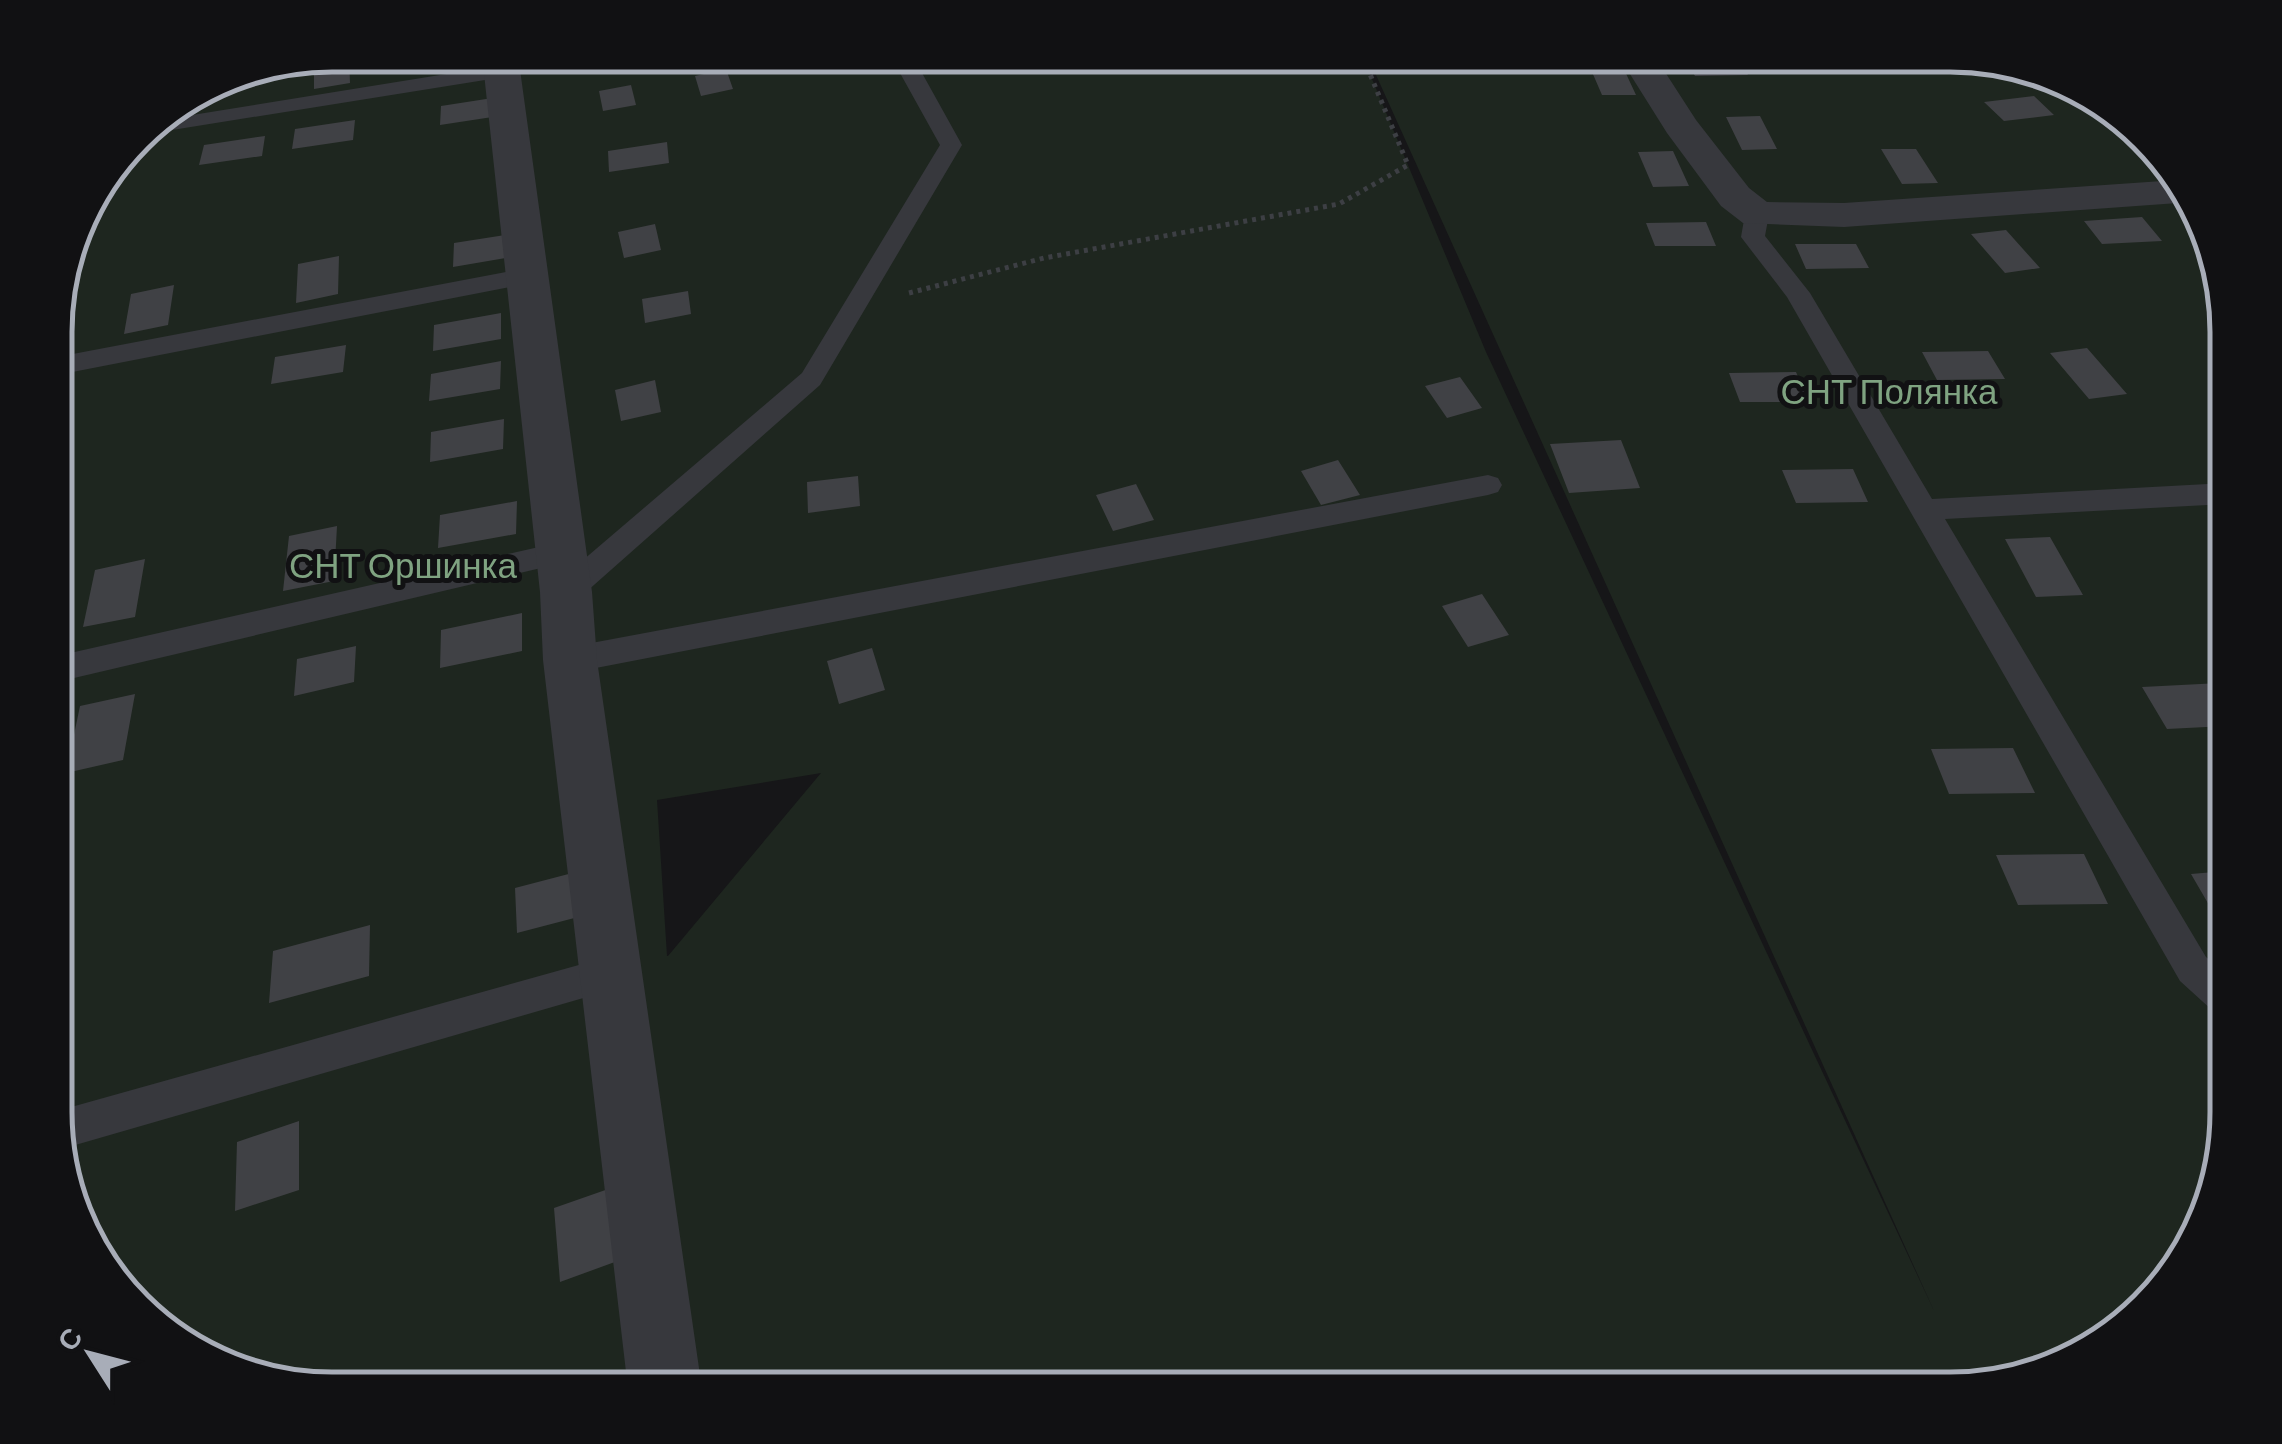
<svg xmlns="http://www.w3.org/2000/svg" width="2282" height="1444" font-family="Barlow,sans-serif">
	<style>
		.green { fill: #1e261f; fill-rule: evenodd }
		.building { fill: #404145 }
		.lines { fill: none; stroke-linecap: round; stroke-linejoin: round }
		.path { stroke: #3d3f44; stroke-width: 5; stroke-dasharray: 4 5; stroke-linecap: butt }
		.lane { fill: #37383d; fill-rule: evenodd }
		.street { fill: #37383d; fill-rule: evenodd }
		.labels { text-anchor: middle; stroke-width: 10; stroke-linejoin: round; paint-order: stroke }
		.park-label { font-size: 35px; fill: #7fa381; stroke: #111113 }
		.rim { fill: none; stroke: #a8adb8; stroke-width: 5 }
	</style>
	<rect width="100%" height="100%" fill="#161618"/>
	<path class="green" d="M332,55H1362L1486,352L1935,1313L1367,55H1950L2103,101L2190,193L2226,314V1129L2181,1265L2088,1352L1967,1388L332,1389L179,1343L101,1265L57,1147V297L84,209L149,124L227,76ZM821,773L668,956H667L657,800Z"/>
	<path class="building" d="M349,55L350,83L314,89V61Z
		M433,55H469L470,66L435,72Z
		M1738,57L1748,75L1695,76L1685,58Z
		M1589,65H1622L1636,95H1602Z
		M726,69L733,89L701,96L695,76Z
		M631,85L636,105L603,111L599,91Z
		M2034,96L2054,115L2004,121L1984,102Z
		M499,97V116L440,125L441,106Z
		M1760,116L1777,149L1742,150L1726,117Z
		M355,120L353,140L292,149L295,129Z
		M265,136L262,156L199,165L204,145Z
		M667,142L669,163L609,172L608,151Z
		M1881,149H1916L1938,183L1902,184Z
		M1673,151L1689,186L1653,187L1638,152Z
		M2142,217L2162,241L2102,244L2084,221Z
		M1706,222L1716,246H1655L1646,223Z
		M655,224L661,250L624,258L618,232Z
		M2006,230L2040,268L2005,273L1971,234Z
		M518,233V256L453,267L454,243Z
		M1795,244H1856L1869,268L1806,269Z
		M339,256L338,294L296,303L298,264Z
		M174,285L168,325L124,334L131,294Z
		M688,291L691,314L645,323L642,299Z
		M501,313V339L433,351L434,325Z
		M346,345L343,372L271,384L275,357Z
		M2087,348L2127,394L2089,399L2050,353Z
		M1988,351L2005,379L1937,380L1922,352Z
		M501,361L500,389L429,401L431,374Z
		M1796,372L1809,402H1740L1729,373Z
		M1460,377L1482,408L1447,418L1425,386Z
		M655,380L661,412L621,421L615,390Z
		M504,419L503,449L430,462L431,432Z
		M1621,440L1640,488L1569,493L1550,444Z
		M1338,460L1360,495L1321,505L1301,471Z
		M1853,469L1868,502L1796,503L1782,470Z
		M858,476L860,506L808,513L807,482Z
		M1136,484L1154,520L1113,531L1096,495Z
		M517,501L516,534L438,548L440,515Z
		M337,526L334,581L283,591L289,536Z
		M2050,537L2083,595L2036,597L2005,539Z
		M145,559L135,617L83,627L95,570Z
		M1482,594L1509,635L1468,647L1442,606Z
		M522,613V651L440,668L441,630Z
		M356,646L354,682L294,696L297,659Z
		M872,648L885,690L839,704L827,661Z
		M2220,683L2226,693V726L2167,729L2142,687Z
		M135,694L123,760L66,773L80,706Z
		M2013,748L2035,793L1949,794L1931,749Z
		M2084,854L2108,904L2018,905L1996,855Z
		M580,871L582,916L517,933L515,888Z
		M2226,871V924H2220L2191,874Z
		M370,925L369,976L269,1003L273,951Z
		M299,1121V1190L235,1211L237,1142Z
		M614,1187L623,1259L560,1282L554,1208Z"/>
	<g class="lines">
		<path class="path" d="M909,293L1044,258L1339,204L1408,165L1362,55"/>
		<path class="lane" d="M890,55H912L962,145L820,385L577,600L566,604L555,600L551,592L555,584L802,373L940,145Z
			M502,65L510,66L513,71L510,76L141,135L155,121Z
			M1757,207L1769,214L1765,236L1810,293L1932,499L2226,483V504L1945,519L2206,957L2226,974V1016L2213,1011L2180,981L1787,297L1741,237L1745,214Z
			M527,268L536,270L539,276L536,282L57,375V357Z
			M1488,475L1498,478L1502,485L1498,492L1488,495L570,673L559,669L554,660L559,651L570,647Z
			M561,542L571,545L576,553L571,561L57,682V656Z
			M611,956L624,961L629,973L624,985L611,990L58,1150L57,1147V1111Z"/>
		<path class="street" d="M482,55H518L592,592L597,660L702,1389H628L543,660L540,592Z
			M1618,55H1654L1696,120L1749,188L1767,202L1844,203L2177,180L2192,202L1844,227L1743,223L1721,206L1667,133Z"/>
	</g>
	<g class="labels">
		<g class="park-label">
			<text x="1889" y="404">СНТ Полянка</text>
			<text x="403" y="578">СНТ Оршинка</text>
		</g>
	</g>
	<path d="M0 0H2282V1444H0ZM332 72H1950A260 260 0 0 1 2210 332V1112A260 260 0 0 1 1950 1372H332A260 260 0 0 1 72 1112V332A260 260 0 0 1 332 72Z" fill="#111113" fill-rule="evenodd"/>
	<path class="rim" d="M332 72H1950A260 260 0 0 1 2210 332V1112A260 260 0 0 1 1950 1372H332A260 260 0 0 1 72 1112V332A260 260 0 0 1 332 72Z"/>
	<g transform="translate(90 1354) rotate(306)" stroke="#111113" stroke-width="8" paint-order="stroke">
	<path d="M0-8L18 38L0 25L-18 38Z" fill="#a8adb8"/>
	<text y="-15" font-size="28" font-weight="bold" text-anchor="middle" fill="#a8adb8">С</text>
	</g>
</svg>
